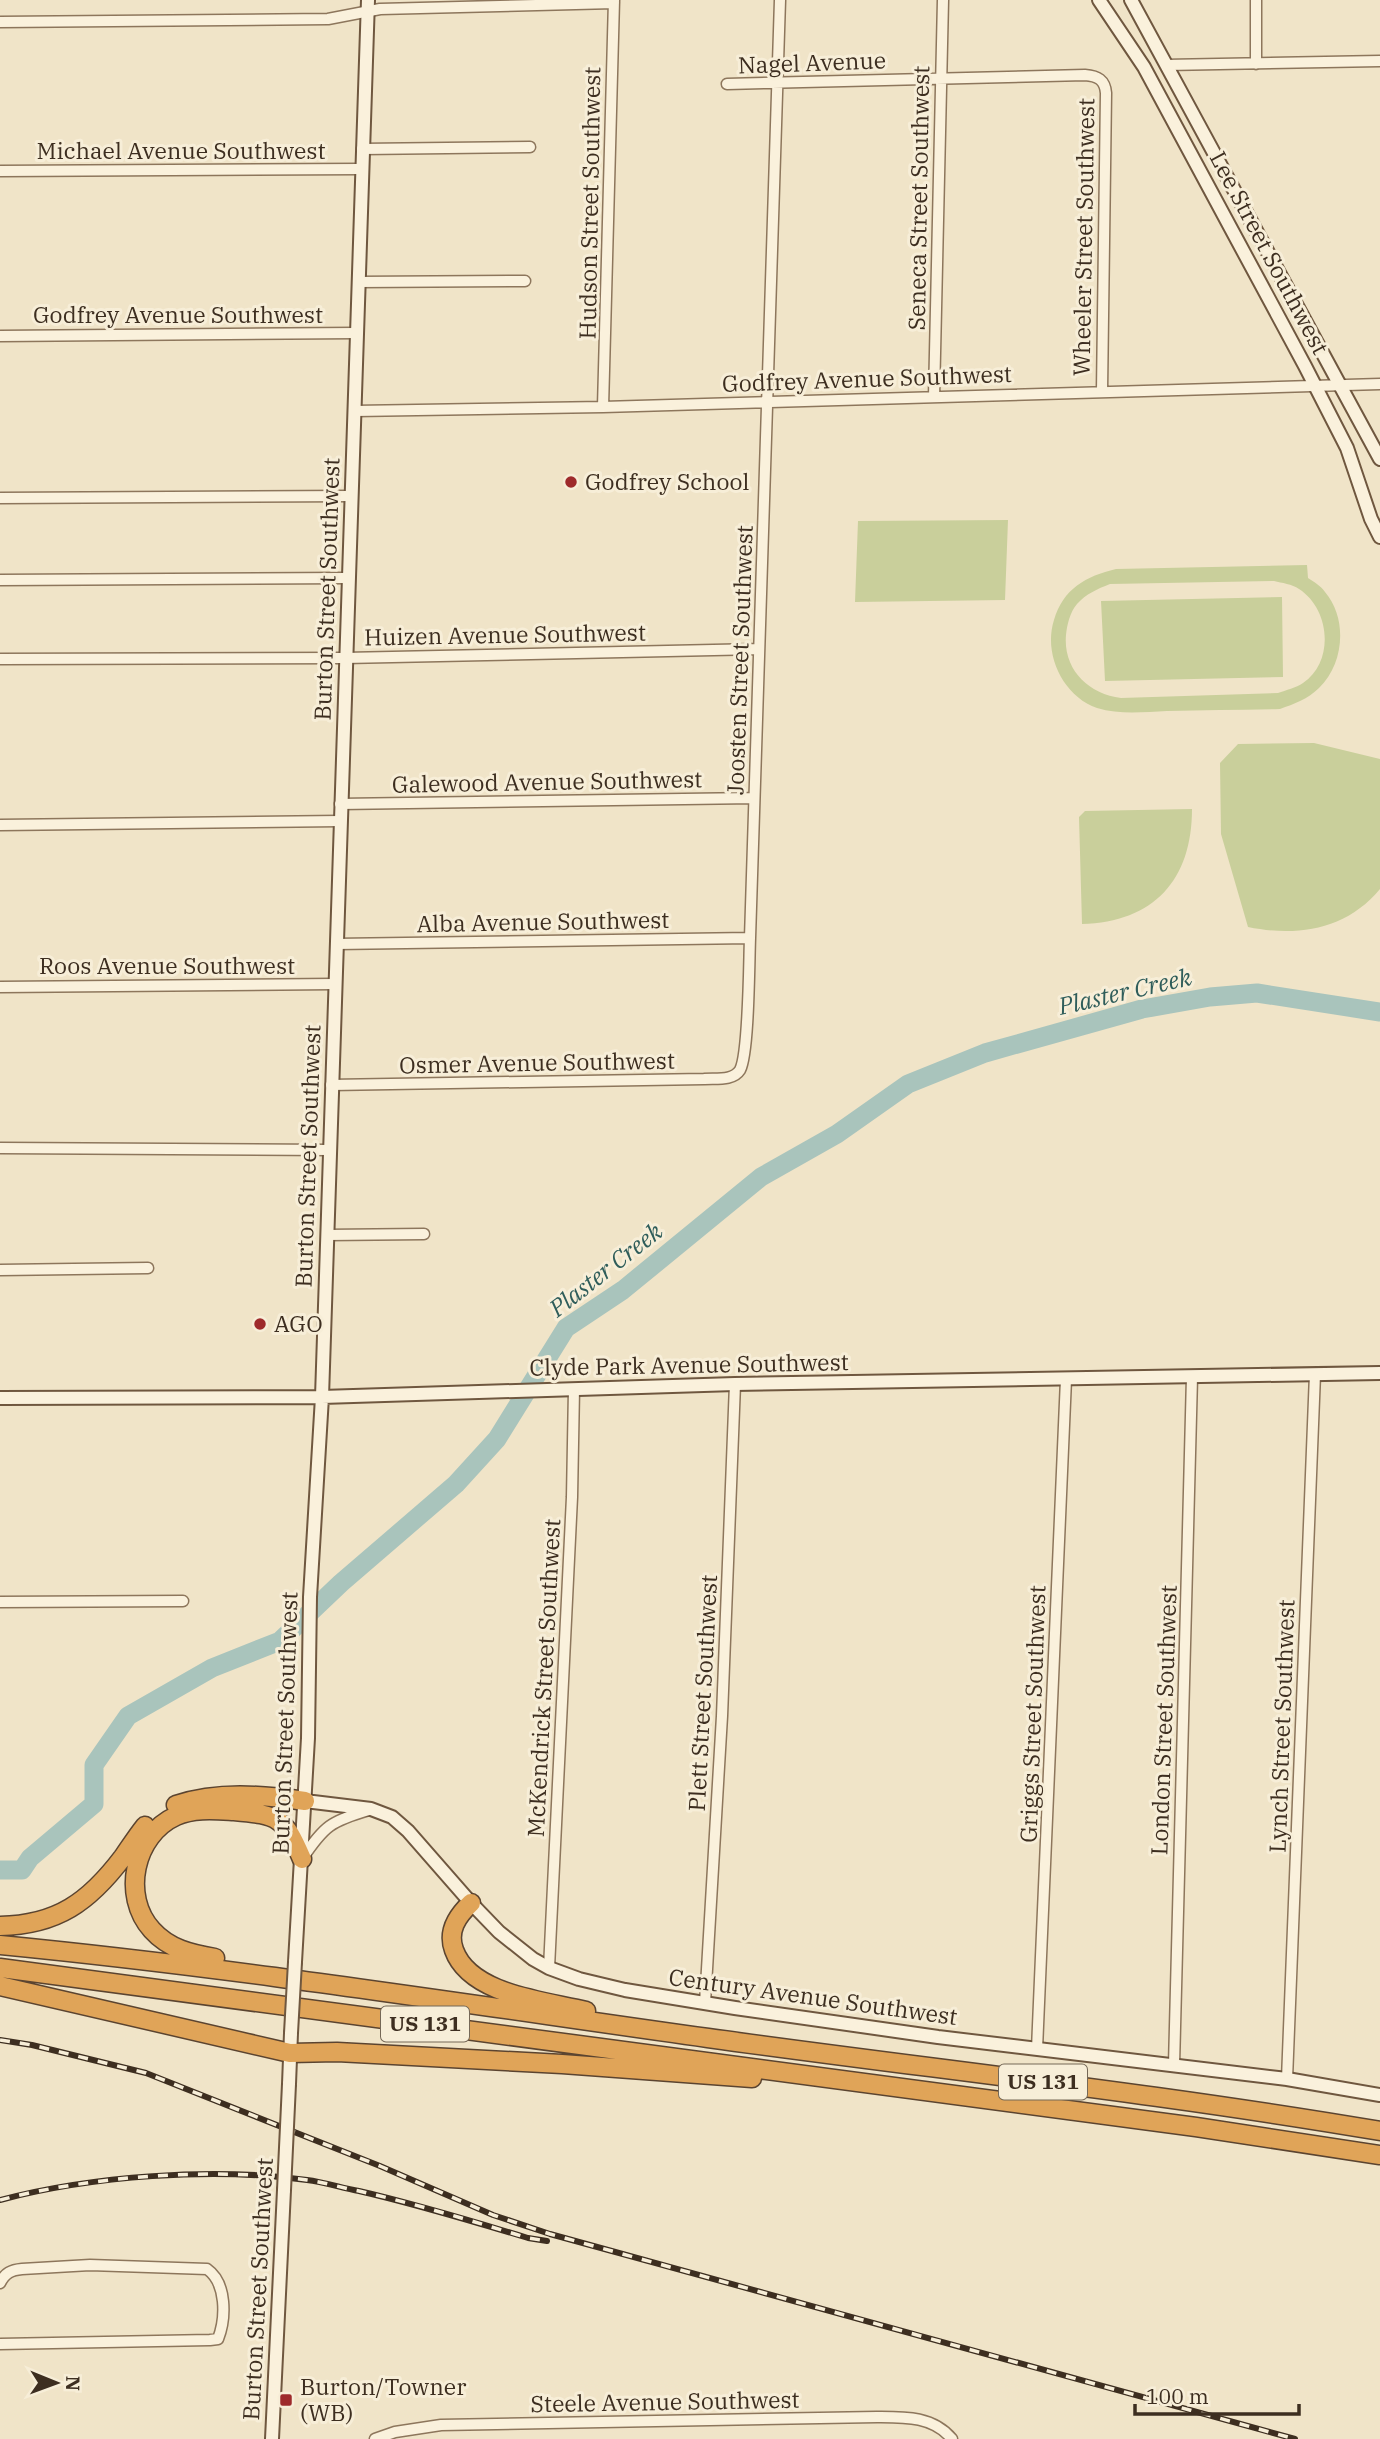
<svg xmlns="http://www.w3.org/2000/svg" width="1380" height="2439" font-family="'IBM Plex Serif',serif">
	<style>
		.green { fill: #c9cf9b; fill-rule: evenodd }
		.lines { fill: none; stroke-linecap: round; stroke-linejoin: round }
		.river { stroke: #a9c4bc; stroke-width: 19 }
		.street-casing { stroke: #8d765c; stroke-width: 13 }
		.secondary-casing { stroke: #6f573f; stroke-width: 16 }
		.highway-casing { stroke: #5b4430; stroke-width: 21 }
		.street { stroke: #faf1dc; stroke-width: 10 }
		.secondary { stroke: #faf1dc; stroke-width: 12 }
		.highway { stroke: #e0a458; stroke-width: 18 }
		.rail-casing { stroke: #3d2e20; stroke-width: 6 }
		.rail { stroke: #f7eed8; stroke-width: 3.5; stroke-dasharray: 10; stroke-linecap: butt }
		.secondary-bridge-casing { stroke: #6f573f; stroke-width: 16; stroke-linecap: butt }
		.secondary-bridge { stroke: #faf1dc; stroke-width: 12 }
		.poi-dot { fill: #9e2a2b; stroke: #f7eed8; stroke-width: 2.5 }
		.labels { text-anchor: middle; stroke-width: 6; stroke-linejoin: round; paint-order: stroke }
		.shield { fill: #f7eed8; stroke: #756857; stroke-width: 2 }
		.shield-label { font-size: 21px; font-weight: bold; fill: #3d2e20 }
		.street-label { font-size: 23px; fill: #3d2e20; stroke: #f7eed8 }
		.poi-label { font-size: 23px; fill: #3d2e20; stroke: #f7eed8; text-anchor: start }
		.water-label { font-size: 24px; font-style: italic; fill: #2f5d5a; stroke: #f7eed8 }
	</style>
	<rect width="100%" height="100%" fill="#f0e4c8"/>
	<path class="green" d="M1008,520L1005,600L855,602L858,521Z
		M1307,565L1308,578C1314,582 1321,586 1325,592C1348,619 1344,664 1319,688C1308,699 1294,704 1280,709C1242,710 1205,710 1167,711C1144,712 1120,715 1097,708C1063,696 1043,654 1054,620C1063,589 1086,576 1116,569ZM1274,581C1282,583 1292,584 1299,589C1330,609 1335,661 1303,683C1296,688 1286,690 1278,693L1121,698C1088,694 1063,669 1066,635C1067,625 1070,612 1077,604C1086,594 1097,589 1110,584Z
		M1282,597L1283,677L1105,681L1101,601Z
		M1314,743L1380,759V889C1346,930 1297,937 1248,927L1221,834L1220,763L1238,744Z
		M1192,809C1192,880 1154,922 1082,924L1079,817L1085,811Z"/>
	<g class="lines">
		<path class="river" d="M0,1870H22L30,1858L94,1804V1765L128,1716L212,1668L280,1641L341,1583L456,1484L497,1439L566,1328L623,1290L761,1177L837,1134L908,1084L985,1053L1142,1009L1210,997L1257,993L1380,1012"/>
		<g class="street-casing">
			<path id="street" d="M0,22L328,19L380,9L614,3
				M1256,64V0
				M1166,65L1380,61
				M727,84L1085,75C1098,76 1105,80 1106,93L1102,391
				M362,149L530,147
				M0,171L361,169
				M358,282L525,281
				M0,336L356,333
				M934,397L943,0
				M603,407L614,0
				M355,411L603,407L1380,384
				M0,498L351,496
				M0,580L348,578
				M0,659L345,658L759,649
				M340,804L754,798
				M0,825L340,821
				M336,944L750,938
				M0,987L334,984
				M331,1085L704,1079C716,1078 733,1081 740,1070C749,1053 749,962 750,938L780,0
				M0,1148L329,1150
				M327,1235L424,1234
				M0,1270L148,1268
				M0,1602L183,1601
				M302,1859C324,1826 331,1821 369,1810
				M549,1968L572,1497L574,1389
				M705,2003L722,1716L735,1384
				M1037,2049L1066,1379
				M1174,2065L1192,1377
				M1287,2079L1315,1374
				M0,2283C5,2273 11,2270 22,2269L90,2265L207,2269C227,2283 226,2318 218,2339L210,2340L0,2344
				M375,2439L395,2432L441,2425L877,2417C904,2417 933,2416 952,2439"/>
		</g>
		<g class="secondary-casing">
			<path id="secondary" d="M1099,0L1144,67L1305,366L1347,448L1371,519L1380,537
				M1131,0L1380,459
				M0,1398L322,1397L735,1384L1380,1373
				M305,1801L371,1809L392,1817L408,1831L471,1903L499,1932L533,1959L549,1968L579,1979L625,1990L735,2008L938,2037L1287,2079L1380,2095
				M295,1962L308,1738L310,1597L322,1397L368,0
				M289,2084L291,2033
				M272,2439L284,2190"/>
		</g>
		<g class="highway-casing">
			<path id="highway" d="M176,1805C218,1791 262,1795 305,1801
				M471,1903C457,1916 447,1931 454,1950C470,1995 546,2001 586,2011
				M0,1926C57,1925 89,1902 123,1857C130,1847 137,1836 145,1826
				M0,1945C237,1968 472,2005 708,2038C932,2069 1157,2093 1380,2131
				M215,1958C191,1954 169,1949 152,1930C121,1896 134,1835 176,1816C194,1808 215,1810 234,1811C279,1815 284,1817 302,1859
				M0,1968L1196,2127L1380,2155
				M0,1986L290,2053L337,2052L562,2064L752,2078"/>
		</g>
		<use href="#street" class="street"/>
		<use href="#secondary" class="secondary"/>
		<use href="#highway" class="highway"/>
		<g class="rail-casing">
			<path id="rail" d="M0,2040L32,2045L146,2073L380,2166L493,2215L550,2234L1295,2439
				M0,2200C91,2176 213,2167 307,2180C324,2182 342,2188 359,2191C416,2204 472,2221 528,2238L547,2241"/>
		</g>
		<use href="#rail" class="rail"/>
		<g class="secondary-bridge-casing">
			<path id="secondary-bridge" d="M291,2033L295,1962
				M284,2190L289,2084"/>
		</g>
		<use href="#secondary-bridge" class="secondary-bridge"/>
	</g>
	<g class="poi-dot">
		<circle cx="571" cy="482" r="7"/>
		<circle cx="260" cy="1324" r="7"/>
		<rect x="279" y="2393" width="14" height="14" rx="3.5"/>
	</g>
	<g class="labels">
		<g class="shield">
			<rect x="381" y="2006.5" width="88" height="35" rx="5"/>
			<rect x="999" y="2064.5" width="88" height="35" rx="5"/>
		</g>
		<g class="shield-label">
			<text x="425" y="2031">US 131</text>
			<text x="1043" y="2089">US 131</text>
		</g>
		<g class="street-label">
			<text transform="translate(812 63) rotate(-2)" y="8">Nagel Avenue</text>
			<text x="181" y="159">Michael Avenue Southwest</text>
			<text transform="translate(919 198) rotate(-89)" y="8">Seneca Street Southwest</text>
			<text transform="translate(590 203) rotate(-89)" y="8">Hudson Street Southwest</text>
			<text transform="translate(1084 237) rotate(-89)" y="8">Wheeler Street Southwest</text>
			<text transform="translate(1269 253) rotate(62)" y="8">Lee Street Southwest</text>
			<text x="178" y="323">Godfrey Avenue Southwest</text>
			<text transform="translate(867 379) rotate(-2)" y="8">Godfrey Avenue Southwest</text>
			<text transform="translate(327 589) rotate(-88)" y="8">Burton Street Southwest</text>
			<text transform="translate(505 635) rotate(-1)" y="8">Huizen Avenue Southwest</text>
			<text transform="translate(740 660) rotate(-88)" y="8">Joosten Street Southwest</text>
			<text transform="translate(547 782) rotate(-1)" y="8">Galewood Avenue Southwest</text>
			<text transform="translate(543 922) rotate(-1)" y="8">Alba Avenue Southwest</text>
			<text x="167" y="974">Roos Avenue Southwest</text>
			<text transform="translate(537 1063) rotate(-1)" y="8">Osmer Avenue Southwest</text>
			<text transform="translate(308 1156) rotate(-88)" y="8">Burton Street Southwest</text>
			<text transform="translate(689 1365) rotate(-1)" y="8">Clyde Park Avenue Southwest</text>
			<text transform="translate(544 1678) rotate(-87)" y="8">McKendrick Street Southwest</text>
			<text transform="translate(703 1693) rotate(-87)" y="8">Plett Street Southwest</text>
			<text transform="translate(1033 1714) rotate(-88)" y="8">Griggs Street Southwest</text>
			<text transform="translate(1164 1720) rotate(-88)" y="8">London Street Southwest</text>
			<text transform="translate(285 1723) rotate(-88)" y="8">Burton Street Southwest</text>
			<text transform="translate(1282 1726) rotate(-88)" y="8">Lynch Street Southwest</text>
			<text transform="translate(813 1997) rotate(8)" y="8">Century Avenue Southwest</text>
			<text transform="translate(258 2289) rotate(-87)" y="8">Burton Street Southwest</text>
			<text transform="translate(665 2402) rotate(-1)" y="8">Steele Avenue Southwest</text>
		</g>
		<g class="poi-label">
			<text x="585" y="490">Godfrey School</text>
			<text x="274" y="1332">AGO</text>
			<text x="300" y="2395">Burton/Towner<tspan x="300" dy="26">(WB)</tspan></text>
		</g>
		<g class="water-label">
			<text transform="translate(1125 992) rotate(-13)" y="8">Plaster Creek</text>
			<text transform="translate(606 1270) rotate(-38)" y="8">Plaster Creek</text>
		</g>
	</g>
	<g transform="translate(56 2383) rotate(91)" stroke="#f7eed8" stroke-width="5" paint-order="stroke">
	<path d="M0-5L12 26L0 18L-12 26Z" fill="#3d2e20"/>
	<text y="-10" font-size="19" font-weight="bold" text-anchor="middle" fill="#3d2e20">N</text>
	</g>
	<path d="M1135 2404v10h164v-10" fill="none" stroke="#3d2e20" stroke-width="3.5"/>
	<text x="1146" y="2404" font-size="21" fill="#3d2e20" stroke="#f7eed8" stroke-width="5" paint-order="stroke">100 m</text>
</svg>
